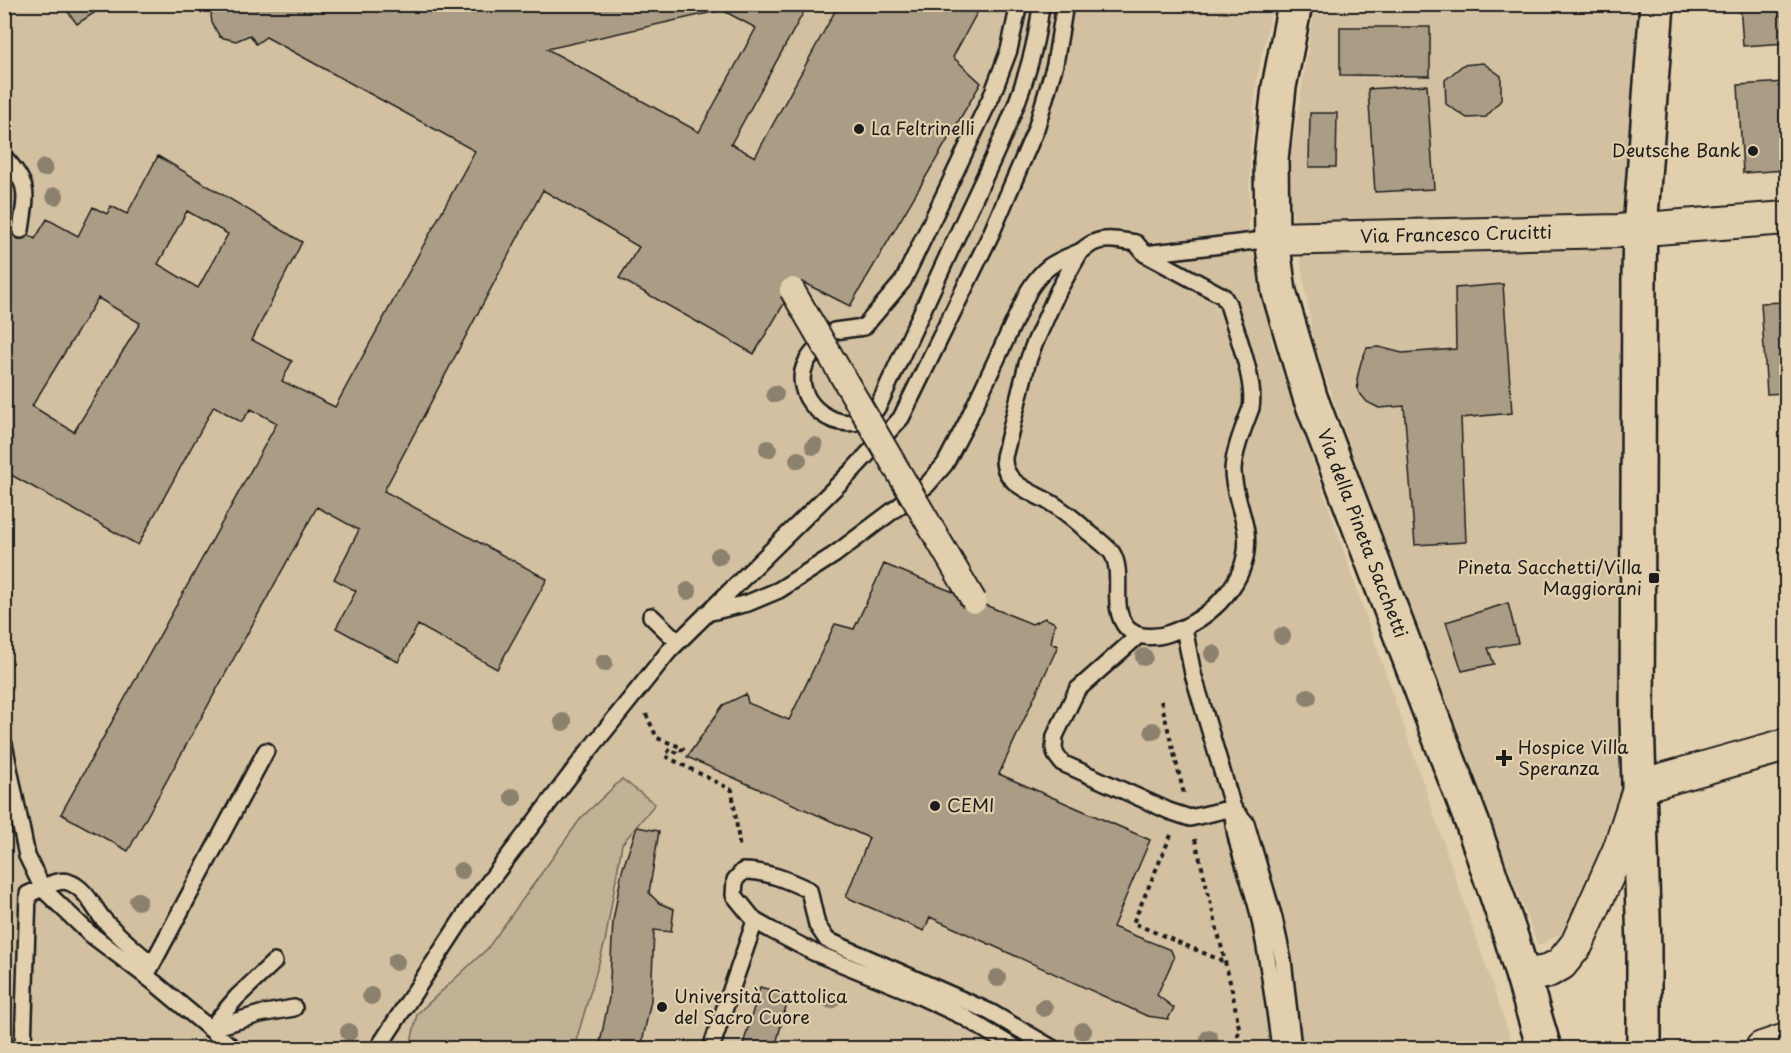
<svg xmlns="http://www.w3.org/2000/svg" width="1791" height="1053" font-family="'Playpen Sans',sans-serif">
	<style>
		.built { fill: #d2c0a1 }
		.green { fill: #c1b195; stroke: #6e6658; stroke-width: 1.5 }
		.building { fill: #ab9d85; stroke: #1c1c1c; stroke-width: 1.5; fill-rule: evenodd }
		.lines { fill: none; stroke-linecap: round; stroke-linejoin: round }
		.service-casing { stroke: #1c1c1c; stroke-width: 20 }
		.minor-casing { stroke: #1c1c1c; stroke-width: 36 }
		.primary-casing { stroke: #1c1c1c; stroke-width: 38 }
		.path { stroke: #1c1c1c; stroke-width: 4; stroke-dasharray: 4.5 4.5; stroke-linecap: butt }
		.service { stroke: #e2cfad; stroke-width: 15 }
		.minor { stroke: #e2cfad; stroke-width: 32 }
		.primary { stroke: #e2cfad; stroke-width: 33 }
		.pedestrian-bridge-casing { stroke: #1c1c1c; stroke-width: 28; stroke-linecap: butt }
		.pedestrian-bridge { stroke: #e2cfad; stroke-width: 24 }
		.tree { fill: #8c816e }
		.poi-dot { fill: #1c1c1c; stroke: #e2cfad; stroke-width: 2 }
		.labels { text-anchor: middle; stroke-width: 4.5; stroke-linejoin: round; paint-order: stroke }
		.poi-label { font-size: 18px; fill: #1c1c1c; stroke: #e2cfad; text-anchor: start }
		.street-label { font-size: 18px; fill: #1c1c1c; stroke: #e2cfad }
	</style>
	<rect width="100%" height="100%" fill="#e2cfad"/>
	<filter id="ink" filterUnits="userSpaceOnUse"><feTurbulence type="fractalNoise" baseFrequency=".0167" numOctaves="2"/><feDisplacementMap in="SourceGraphic" scale="12" xChannelSelector="R" yChannelSelector="G"/><feConvolveMatrix kernelMatrix="1 2 1 2 8 2 1 2 1" color-interpolation-filters="sRGB"/></filter>
	<g filter="url(#ink)">
		<path class="built" d="M5,5H1273L1257,79L1250,149L1249,234L1272,342L1514,1048H5Z
			M1315,5H1642L1631,133L1621,356L1617,618L1626,789L1561,933L1538,946L1361,478L1314,344L1287,179Z"/>
		<path class="green" d="M622,779L655,804L622,844L605,942L574,1048H410L417,1014L487,949L581,818Z"/>
		<path class="building" d="M62,4H108L77,24Z
			M216,4H452L464,11L468,4H808L731,144L755,157L839,4H975L980,7L953,57L981,83L850,306L802,282L792,290L754,354L619,278L639,247L543,190L384,491L547,579L497,669L418,625L398,662L336,628L356,591L334,579L359,530L317,507L128,851L61,814L277,423L251,409L241,422L214,406L138,545L4,471V221L35,239L47,219L78,236L93,207L107,214L111,206L127,214L158,156L302,242L252,340L292,361L282,381L335,407L475,151L266,37L256,44L250,35L236,41L220,37L212,23L211,15ZM722,10L756,28L699,132L547,49ZM187,211L228,234L198,288L158,264ZM98,298L140,323L74,432L32,406Z
			M1740,4H1786V43L1743,46Z
			M1340,27H1430V76L1340,75Z
			M1483,63L1501,76V100L1486,117L1467,118L1446,104L1445,80L1463,65Z
			M1786,82V170L1743,173L1738,85Z
			M1427,85L1434,189L1375,192L1368,89Z
			M1310,113H1337L1336,167H1309Z
			M1503,284L1512,413L1461,418L1466,542L1415,545L1404,406L1379,408L1367,402L1358,391L1357,379L1361,362L1367,348L1379,347L1402,353L1456,349L1455,288Z
			M1786,302V393L1767,394L1761,303Z
			M884,564L1032,624L1045,618L1055,623L1051,643L1058,646L999,774L1150,840L1113,927L1171,950L1174,958L1157,995L1174,1008L1168,1019L1147,1016L930,917L924,931L846,897L869,838L687,757L723,705L746,694L748,703L789,720L835,624L854,629Z
			M1508,603L1518,643L1488,648L1494,664L1462,671L1446,622Z
			M637,827L659,831L649,893L659,903L674,909L671,932L654,930L651,1000L641,1048H599L609,998L613,921L622,871Z
			M760,987L789,995L775,1048H742Z"/>
		<g class="lines">
			<g class="service-casing">
				<path id="service" d="M1019,4L1009,50L992,95L903,281L864,327L834,331C824,341 812,351 806,363C787,401 843,442 873,413C878,408 880,402 883,396C911,336 939,275 967,214C998,148 1034,79 1041,4
					M4,157C31,186 26,194 21,230
					M1145,254L1272,239
					M707,613L748,603L779,590L834,555L927,485L945,464L966,424L1029,290C1044,267 1052,263 1077,253C1083,251 1088,245 1093,243C1106,237 1124,241 1136,243L1145,254L1223,296L1228,304C1236,332 1256,381 1251,408C1244,427 1234,450 1233,470C1233,491 1243,512 1246,532C1252,580 1211,619 1170,633C1157,638 1137,639 1127,628C1109,608 1125,574 1112,553C1106,545 1096,538 1088,532C1078,522 1068,514 1056,506C1037,493 1002,486 1004,457L1027,364L1033,347L1058,291L1080,252
					M651,616L678,642
					M1184,628L1193,674L1233,808C1232,839 1251,880 1258,911C1268,956 1274,1003 1280,1048
					M1139,635L1077,690L1055,736L1054,748L1056,755L1062,763L1169,811L1190,818L1233,808
					M4,744L27,856L43,889L89,933L155,983L233,1048
					M1233,808L1246,823L1274,918L1283,960L1293,1048
					M148,972L266,751
					M210,1029L237,997L274,962
					M210,1029L260,1014L294,1008
					M23,1048L28,894C40,890 57,878 68,882C85,887 93,907 103,919C118,936 135,950 152,964
					M378,1048L470,907L587,753L669,651L852,471L901,418L991,234L1036,129L1055,64L1065,4
					M711,1048L755,921
					M1015,1048L964,1017L904,989L813,952L771,930L755,921L734,895L735,880L743,871C767,871 787,880 809,890L817,925L827,940L990,1012L1052,1048"/>
			</g>
			<g class="minor-casing">
				<g id="minor">
					<path id="s1" d="M1272,239L1618,231L1786,218"/>
					<path d="M1523,976L1546,972L1561,964L1577,944L1619,850L1640,786L1786,745"/>
					<path d="M1762,1048L1786,1040"/>
				</g>
			</g>
			<g class="primary-casing">
				<g id="primary">
					<path id="s2" d="M1295,4L1279,87L1271,159L1272,239L1279,292L1310,397L1473,825L1512,940L1544,1048"/>
					<path d="M1644,1048V947L1637,718L1639,275L1640,229L1657,4"/>
				</g>
			</g>
			<path class="path" d="M1161,701L1184,794
				M646,714L657,738L683,748L679,754L670,749L665,756L732,790L740,850
				M1171,835L1133,923L1225,962
				M1195,839L1232,990L1239,1028L1237,1043L1234,1048"/>
			<use href="#service" class="service"/>
			<use href="#minor" class="minor"/>
			<use href="#primary" class="primary"/>
			<g class="pedestrian-bridge-casing">
				<path id="pedestrian-bridge" d="M792,290L974,601"/>
			</g>
			<use href="#pedestrian-bridge" class="pedestrian-bridge"/>
		</g>
		<g class="tree">
			<circle cx="44" cy="168" r="9"/>
			<circle cx="55" cy="196" r="9"/>
			<circle cx="775" cy="394" r="9"/>
			<circle cx="814" cy="446" r="9"/>
			<circle cx="768" cy="449" r="9"/>
			<circle cx="798" cy="460" r="9"/>
			<circle cx="719" cy="556" r="9"/>
			<circle cx="688" cy="591" r="9"/>
			<circle cx="1282" cy="636" r="9"/>
			<circle cx="1213" cy="654" r="9"/>
			<circle cx="1144" cy="657" r="9"/>
			<circle cx="604" cy="663" r="9"/>
			<circle cx="1308" cy="697" r="9"/>
			<circle cx="563" cy="722" r="9"/>
			<circle cx="1153" cy="731" r="9"/>
			<circle cx="513" cy="797" r="9"/>
			<circle cx="461" cy="871" r="9"/>
			<circle cx="138" cy="901" r="9"/>
			<circle cx="396" cy="962" r="9"/>
			<circle cx="997" cy="978" r="9"/>
			<circle cx="371" cy="996" r="9"/>
			<circle cx="831" cy="1000" r="9"/>
			<circle cx="1044" cy="1008" r="9"/>
			<circle cx="1083" cy="1031" r="9"/>
			<circle cx="349" cy="1032" r="9"/>
			<circle cx="1209" cy="1038" r="9"/>
		</g>
	</g>
	<g class="poi-dot">
		<circle cx="859" cy="129" r="6"/>
		<circle cx="1753" cy="151" r="6"/>
		<rect x="1648" y="572" width="12" height="12" rx="3"/>
		<path d="M1501 749h6v6h6v6h-6v6h-6v-6h-6v-6h6z"/>
		<circle cx="935" cy="806" r="6"/>
		<circle cx="662" cy="1007" r="6"/>
	</g>
	<g class="labels">
		<g class="poi-label">
			<text x="871" y="135">La Feltrinelli</text>
			<text x="1741" y="157" text-anchor="end">Deutsche Bank</text>
			<text x="1642" y="574" text-anchor="end">Pineta Sacchetti/Villa<tspan x="1642" dy="21">Maggiorani</tspan></text>
			<text x="1518" y="754">Hospice Villa<tspan x="1518" dy="21">Speranza</tspan></text>
			<text x="947" y="812">CEMI</text>
			<text x="674" y="1003">Università Cattolica<tspan x="674" dy="21">del Sacro Cuore</tspan></text>
		</g>
		<g class="street-label">
			<text dy="6" stroke="none"><textPath href="#s1" startOffset="184">Via Francesco Crucitti</textPath></text>
			<text dy="6" stroke="none"><textPath href="#s2" startOffset="546">Via della Pineta Sacchetti</textPath></text>
		</g>
	</g>
	<rect width="1791" height="1053" fill="none" stroke="#e2cfad" stroke-width="24"/>
	<rect x="12" y="12" width="1767" height="1029" fill="none" stroke="#1c1c1c" stroke-width="2" filter="url(#ink)"/>
</svg>
